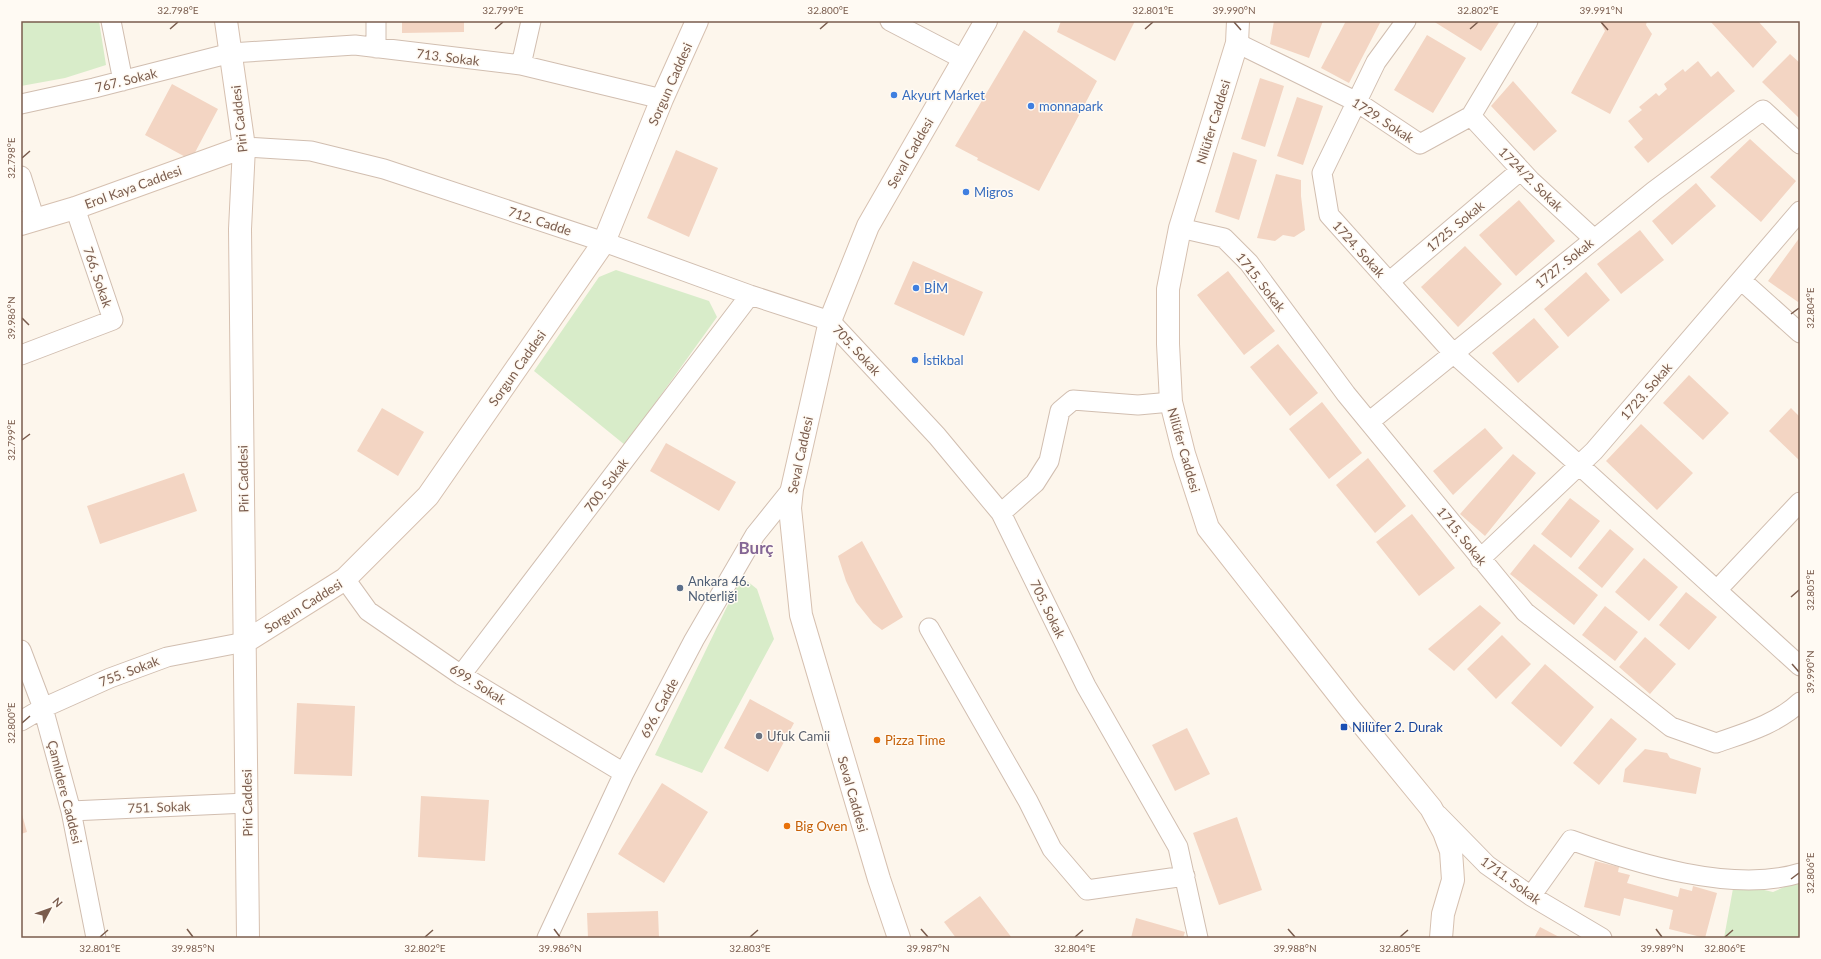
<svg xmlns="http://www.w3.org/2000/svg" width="1821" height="959" font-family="Lato,sans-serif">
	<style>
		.green { fill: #d8ecc9 }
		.building { fill: #f3d5c3 }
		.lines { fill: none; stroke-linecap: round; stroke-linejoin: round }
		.street-casing { stroke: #d1beb0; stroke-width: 21 }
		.secondary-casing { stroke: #d6c0b0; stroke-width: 24 }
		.street { stroke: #fff; stroke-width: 19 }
		.secondary { stroke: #fff; stroke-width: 22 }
		.ticks { fill: none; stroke: #7a5c4d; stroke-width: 1.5 }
		.shop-dot { fill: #3f7fe0; stroke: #fffaf3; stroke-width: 1.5 }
		.service-dot { fill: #5c6f8a; stroke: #fffaf3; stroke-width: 1.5 }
		.transit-dot { fill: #1a4fb4; stroke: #fffaf3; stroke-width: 1.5 }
		.worship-dot { fill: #6b7280; stroke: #fffaf3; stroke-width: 1.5 }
		.food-dot { fill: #e8710a; stroke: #fffaf3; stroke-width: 1.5 }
		.labels { text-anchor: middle; stroke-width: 3; stroke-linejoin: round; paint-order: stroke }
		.street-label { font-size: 13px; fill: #7a5c4d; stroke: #fffaf3 }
		.shop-label { font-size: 13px; fill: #366cbe; stroke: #fffaf3; text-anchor: start }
		.service-label { font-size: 13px; fill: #4e5e75; stroke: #fffaf3; text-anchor: start }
		.transit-label { font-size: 13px; fill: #164399; stroke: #fffaf3; text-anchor: start }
		.worship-label { font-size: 13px; fill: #5b616d; stroke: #fffaf3; text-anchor: start }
		.food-label { font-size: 13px; fill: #c56008; stroke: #fffaf3; text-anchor: start }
		.district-label { font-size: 17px; font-weight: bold; fill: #846695; stroke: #fffaf3 }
		.neatline { fill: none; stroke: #7a5c4d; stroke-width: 1.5 }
		.ticks-label { font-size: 10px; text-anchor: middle; fill: #7a5c4d }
	</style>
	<rect width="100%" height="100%" fill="#fdf6ec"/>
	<path class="green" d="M21,21H99L106,65L65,78L21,86Z
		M616,270L709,301L717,317L625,445L534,371L599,277Z
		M747,581L757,589L774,639L702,773L655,755L737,586L741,582Z
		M1800,880V938H1724L1734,883L1773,892Z"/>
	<path class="building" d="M402,21H464V32L402,33Z
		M1061,21H1135L1115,61L1057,32Z
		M1274,21H1323L1309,58L1270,44Z
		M1346,21H1381L1349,83L1321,68Z
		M1433,21H1500L1481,51Z
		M1600,21H1647L1646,25L1652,34L1610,114L1571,93L1605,31Z
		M1710,21H1758L1777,42L1753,68Z
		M1024,30L1097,81L1039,191L977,160L978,158L955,146Z
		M1427,35L1466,58L1433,113L1394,90Z
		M1790,54L1800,63V119L1762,82Z
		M1698,61L1711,77L1718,71L1735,91L1648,163L1634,147L1643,139L1628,121L1642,110L1639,107L1656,93L1659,96L1667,89L1664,84L1683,69L1685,72Z
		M1260,78L1284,86L1265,147L1241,139Z
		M1513,81L1557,131L1534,151L1491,106Z
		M172,84L218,109L191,160L145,135Z
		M1297,97L1323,106L1303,165L1277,156Z
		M1750,139L1796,181L1761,222L1710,177Z
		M676,150L718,168L689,237L647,218Z
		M1233,152L1257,160L1239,220L1215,212Z
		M1276,174L1301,180V196L1305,230L1294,237L1283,235L1275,241L1257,238Z
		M1696,183L1716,206L1672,245L1652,221Z
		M1519,200L1555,241L1516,276L1479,235Z
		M1640,230L1664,260L1621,294L1597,264Z
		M1800,237V300L1798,302L1768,281Z
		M1465,246L1502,284L1458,327L1421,287Z
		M913,261L983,292L964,336L894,304Z
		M1228,271L1275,331L1244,355L1197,295Z
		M1586,272L1610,300L1568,337L1544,309Z
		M1534,318L1559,347L1518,383L1492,353Z
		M1278,344L1318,393L1290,416L1250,367Z
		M1689,375L1729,413L1703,440L1663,403Z
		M1322,402L1362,453L1329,479L1289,429Z
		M382,408L424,432L398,476L357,451Z
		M1791,408L1800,417V461L1769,431Z
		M1641,424L1693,473L1657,510L1606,461Z
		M1485,428L1503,448L1453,495L1433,471Z
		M666,443L736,482L719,511L650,471Z
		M1513,454L1536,473L1485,536L1460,514Z
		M1368,458L1406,506L1375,533L1336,485Z
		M184,473L197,511L100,544L87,506Z
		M1570,498L1600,521L1571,558L1541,534Z
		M1412,514L1455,568L1419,596L1376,542Z
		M1610,529L1634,549L1602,588L1578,568Z
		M862,541L903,617L882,630L873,623L856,602L846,581L838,556Z
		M1534,544L1598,595L1574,625L1510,574Z
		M1644,558L1678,587L1649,621L1615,592Z
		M1686,592L1717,617L1689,650L1659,625Z
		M1480,605L1501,623L1454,671L1428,649Z
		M1605,606L1638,632L1615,661L1582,635Z
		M1502,635L1531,664L1496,699L1467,669Z
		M1645,637L1676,664L1650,694L1619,667Z
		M1545,664L1594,707L1561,747L1511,703Z
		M750,699L794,723L768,772L724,748Z
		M297,703L355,706L352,776L294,774Z
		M1611,718L1637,739L1599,785L1573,763Z
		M1187,728L1210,774L1175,791L1152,745Z
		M1645,749L1667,753L1670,758L1701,768L1696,794L1623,782L1625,769Z
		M662,783L708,812L664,883L618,854Z
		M421,796L489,800L485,861L418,857Z
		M21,811L27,832L21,834Z
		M1237,817L1262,890L1219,905L1193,833Z
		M1595,861L1619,867L1618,872L1630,875L1627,883L1678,897L1680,888L1692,891L1693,886L1717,893L1705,938L1669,929L1673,910L1624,898L1620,916L1584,907Z
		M980,896L1012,938H956L944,922Z
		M658,911L659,938H588L587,913Z
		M1136,918L1185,932L1183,938H1131Z
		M1540,927L1561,938H1534Z"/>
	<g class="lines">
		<g class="street-casing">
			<path id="street" d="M111,21L123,81
				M376,21V48
				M890,21L963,59
				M1406,21L1376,62L1322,173L1329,215L1454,354L1579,465L1800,666
				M1237,43L1357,102L1420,144L1471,116L1528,21
				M521,65L531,21
				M21,104L94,88L231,53L355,45L521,65L662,99
				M1471,116L1531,181L1594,239
				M244,147L311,151L384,169L604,242L750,295L830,321L937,436L1001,513L1086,686L1178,847L1198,938
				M21,176L35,220
				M1180,228L1224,238L1249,263L1346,394L1525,612L1671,727L1716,743C1745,733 1777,724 1800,702
				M1741,280L1800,333
				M1389,282L1521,170
				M21,355L113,320L75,208
				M1369,422L1654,191L1763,110L1800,144
				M1001,513L1035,483L1049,461L1060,411L1073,400L1138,405L1171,402
				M1480,559L1594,451L1800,211
				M345,579L368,611L461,675L624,773
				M1717,590L1800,502
				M929,628L1028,801L1052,849L1087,890L1185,876
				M21,650L43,708L71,811L96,938
				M461,675L750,295
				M21,721L43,708L110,678L167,657L245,642
				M71,811L247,803
				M1438,815L1487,865L1531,896L1602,938
				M1531,896L1571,840C1635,863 1733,894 1800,873
				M547,938L624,773L694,640L755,535L792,489"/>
		</g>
		<g class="secondary-casing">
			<path id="secondary" d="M226,21L244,147L240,229L248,938
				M1238,21L1237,43L1180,228L1168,289V344L1171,402L1184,454L1208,528L1350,709L1431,808L1444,832L1451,851L1453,880L1443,914L1441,938
				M21,224L75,208L244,147
				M245,642L345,579L428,496L604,242L662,99L697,21
				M899,938L879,879L801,615L790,508L792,489L830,321L868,226L986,21"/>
		</g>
		<use href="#street" class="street"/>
		<use href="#secondary" class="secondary"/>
	</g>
	<path class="ticks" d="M1234,22L1241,30M1601,22L1608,30M170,29L178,22M495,29L503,22M820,29L828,22M1145,29L1153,22M1470,29L1478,22M22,158L30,151M1791,314L1799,308M22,318L29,325M22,440L30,434M1791,597L1799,590M1792,664L1799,672M22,723L30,716M1791,879L1799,873M187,929L193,937M554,929L560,937M921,929L928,937M1288,929L1295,937M1656,929L1662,937M100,937L108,930M425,937L433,930M750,937L758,930M1075,937L1083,930M1400,937L1408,930M1725,937L1733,930"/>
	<g class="shop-dot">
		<circle cx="894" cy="95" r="4"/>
		<circle cx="1031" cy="106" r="4"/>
		<circle cx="966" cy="192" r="4"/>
		<circle cx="916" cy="288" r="4"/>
		<circle cx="915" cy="360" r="4"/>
	</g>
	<circle class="service-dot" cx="680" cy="588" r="4"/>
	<rect class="transit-dot" x="1340" y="723" width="8" height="8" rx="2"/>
	<circle class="worship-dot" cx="759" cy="736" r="4"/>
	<g class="food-dot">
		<circle cx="877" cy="740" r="4"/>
		<circle cx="787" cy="826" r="4"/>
	</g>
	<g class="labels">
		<g class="street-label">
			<text transform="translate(448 57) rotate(7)" y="5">713. Sokak</text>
			<text transform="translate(126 80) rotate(-14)" y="5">767. Sokak</text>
			<text transform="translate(670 84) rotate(-66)" y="5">Sorgun Caddesi</text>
			<text transform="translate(239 119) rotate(-96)" y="5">Piri Caddesi</text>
			<text transform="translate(1383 120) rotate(33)" y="5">1729. Sokak</text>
			<text transform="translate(1213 122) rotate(-73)" y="5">Nilüfer Caddesi</text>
			<text transform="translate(910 153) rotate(-60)" y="5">Seval Caddesi</text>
			<text transform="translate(1531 179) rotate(45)" y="5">1724/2. Sokak</text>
			<text transform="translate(133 187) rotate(-20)" y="5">Erol Kaya Caddesi</text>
			<text transform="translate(540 221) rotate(18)" y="5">712. Cadde</text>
			<text transform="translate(1455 226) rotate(-40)" y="5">1725. Sokak</text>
			<text transform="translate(1359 249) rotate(48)" y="5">1724. Sokak</text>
			<text transform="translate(1564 263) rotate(-39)" y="5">1727. Sokak</text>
			<text transform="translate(98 277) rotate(71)" y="5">766. Sokak</text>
			<text transform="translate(1261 282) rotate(52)" y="5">1715. Sokak</text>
			<text transform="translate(857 350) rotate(47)" y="5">705. Sokak</text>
			<text transform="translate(517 368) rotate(-55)" y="5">Sorgun Caddesi</text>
			<text transform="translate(1646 391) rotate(-49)" y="5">1723. Sokak</text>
			<text transform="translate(1184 450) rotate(74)" y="5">Nilüfer Caddesi</text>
			<text transform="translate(800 455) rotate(-78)" y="5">Seval Caddesi</text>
			<text transform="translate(243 479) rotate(-91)" y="5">Piri Caddesi</text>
			<text transform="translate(606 485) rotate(-53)" y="5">700. Sokak</text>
			<text transform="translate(1462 536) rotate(51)" y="5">1715. Sokak</text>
			<text transform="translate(303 606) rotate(-32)" y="5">Sorgun Caddesi</text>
			<text transform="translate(1048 609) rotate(64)" y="5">705. Sokak</text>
			<text transform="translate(129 671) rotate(-21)" y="5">755. Sokak</text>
			<text transform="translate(478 684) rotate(32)" y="5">699. Sokak</text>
			<text transform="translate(659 708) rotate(-62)" y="5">696. Cadde</text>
			<text transform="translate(65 792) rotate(76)" y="5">Çamlıdere Caddesi</text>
			<text transform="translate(853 794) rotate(74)" y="5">Seval Caddesi</text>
			<text transform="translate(247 803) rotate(-91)" y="5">Piri Caddesi</text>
			<text transform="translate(159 807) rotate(-2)" y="5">751. Sokak</text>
			<text transform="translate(1511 880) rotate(36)" y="5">1711. Sokak</text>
		</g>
		<g class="shop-label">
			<text x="902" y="100">Akyurt Market</text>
			<text x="1039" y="111">monnapark</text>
			<text x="974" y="197">Migros</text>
			<text x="924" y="293">BİM</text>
			<text x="923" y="365">İstikbal</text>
		</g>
		<g class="service-label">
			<text x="688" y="586">Ankara 46.<tspan x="688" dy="15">Noterliği</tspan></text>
		</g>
		<g class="transit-label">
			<text x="1352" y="732">Nilüfer 2. Durak</text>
		</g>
		<g class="worship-label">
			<text x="767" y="741">Ufuk Camii</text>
		</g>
		<g class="food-label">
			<text x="885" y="745">Pizza Time</text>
			<text x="795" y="831">Big Oven</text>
		</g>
		<g class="district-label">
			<text x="756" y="554">Burç</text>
		</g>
	</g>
	<rect width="1821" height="959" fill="none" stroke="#fffaf3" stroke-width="44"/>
	<g transform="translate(50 909) rotate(49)" stroke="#fffaf3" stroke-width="3" paint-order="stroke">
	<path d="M0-3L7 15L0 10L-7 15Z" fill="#7a5c4d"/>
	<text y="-6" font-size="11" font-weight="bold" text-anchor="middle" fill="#7a5c4d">N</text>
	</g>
	<rect x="22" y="22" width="1777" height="915" class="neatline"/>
	<g class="ticks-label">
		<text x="178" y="14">32.798°E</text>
		<text x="503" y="14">32.799°E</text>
		<text x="828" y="14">32.800°E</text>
		<text x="1153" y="14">32.801°E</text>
		<text x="1234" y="14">39.990°N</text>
		<text x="1478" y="14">32.802°E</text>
		<text x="1601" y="14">39.991°N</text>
		<text transform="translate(11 158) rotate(-90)" y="4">32.798°E</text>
		<text transform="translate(1810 308) rotate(-90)" y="4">32.804°E</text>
		<text transform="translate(11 318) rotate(-90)" y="4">39.986°N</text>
		<text transform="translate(11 440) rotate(-90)" y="4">32.799°E</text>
		<text transform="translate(1810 590) rotate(-90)" y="4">32.805°E</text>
		<text transform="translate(1810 672) rotate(-90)" y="4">39.990°N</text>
		<text transform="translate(11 723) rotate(-90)" y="4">32.800°E</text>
		<text transform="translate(1810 873) rotate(-90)" y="4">32.806°E</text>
		<text x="100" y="952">32.801°E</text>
		<text x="193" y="952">39.985°N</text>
		<text x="425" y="952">32.802°E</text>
		<text x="560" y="952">39.986°N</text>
		<text x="750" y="952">32.803°E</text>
		<text x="928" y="952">39.987°N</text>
		<text x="1075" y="952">32.804°E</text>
		<text x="1295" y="952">39.988°N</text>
		<text x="1400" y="952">32.805°E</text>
		<text x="1662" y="952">39.989°N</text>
		<text x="1725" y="952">32.806°E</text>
	</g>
</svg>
